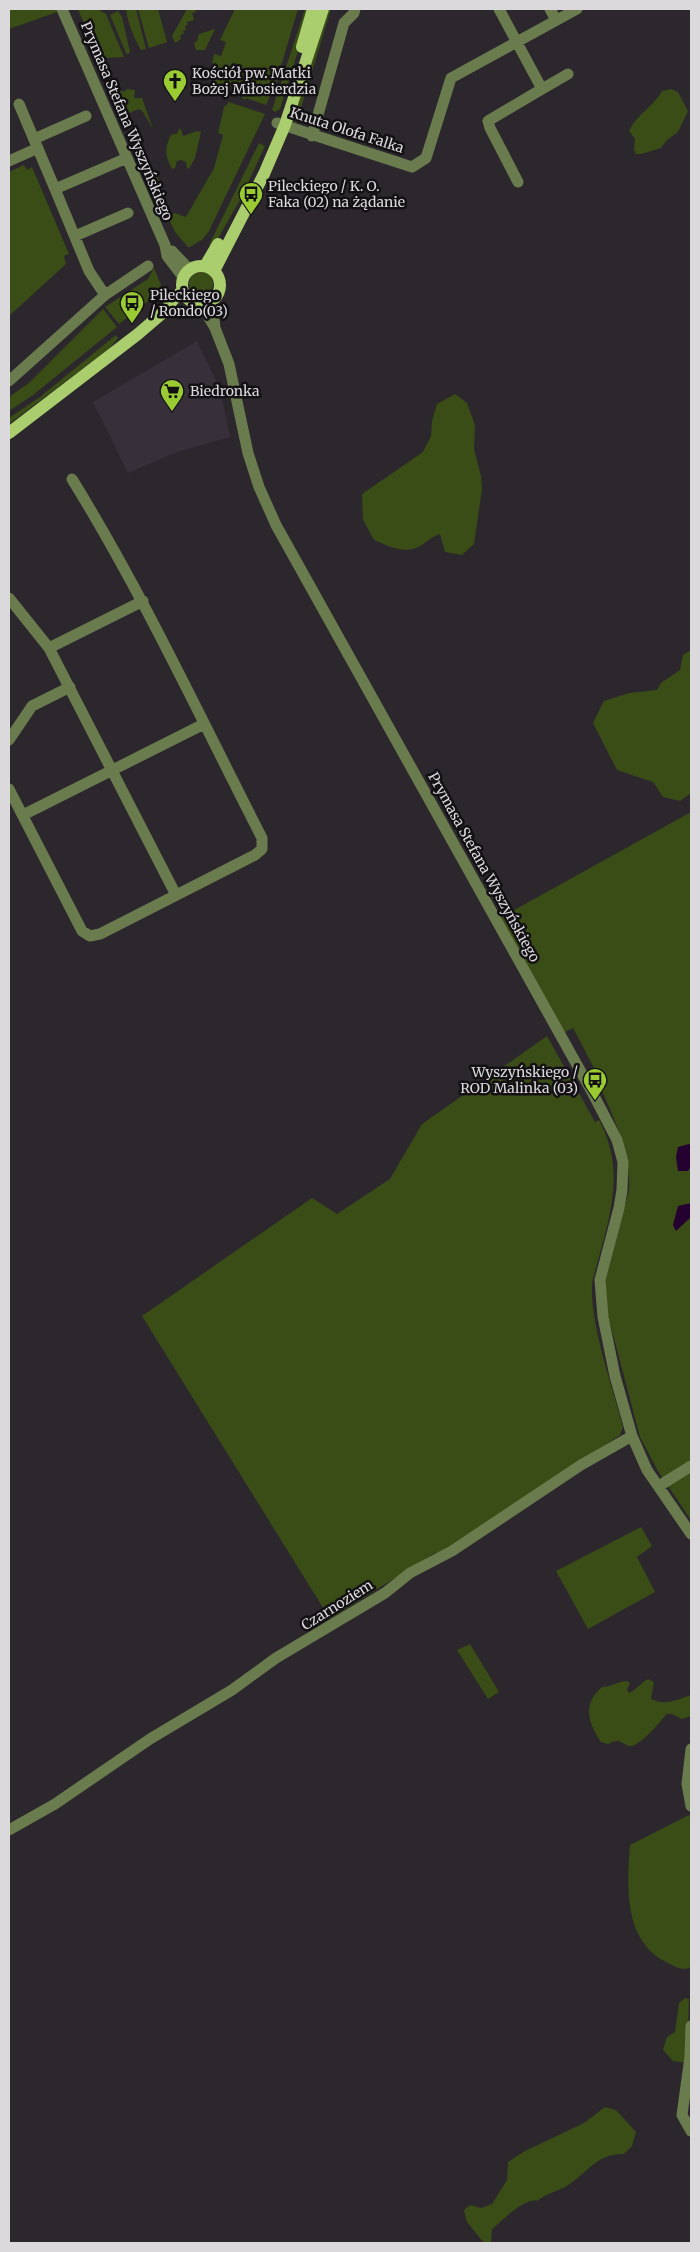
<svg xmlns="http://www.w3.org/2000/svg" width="700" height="2252" font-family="Merriweather,serif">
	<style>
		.built { fill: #372f3a }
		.green { fill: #3a4d16 }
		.water { fill: #250131 }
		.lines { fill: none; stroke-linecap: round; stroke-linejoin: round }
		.minor { stroke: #6a7b4e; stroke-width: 11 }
		.major { stroke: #aace6d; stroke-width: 12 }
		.labels { text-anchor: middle; stroke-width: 5; stroke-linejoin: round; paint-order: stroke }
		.poi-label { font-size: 14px; fill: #dcd9dd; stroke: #131114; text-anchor: start }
		.street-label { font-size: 14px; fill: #dcd9dd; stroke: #131114 }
	</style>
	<rect width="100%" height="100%" fill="#2b272d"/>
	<path class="built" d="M197,341L220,389L230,437L177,452L128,473L93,402Z"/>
	<path class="green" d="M9,9H59L60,11L9,29Z
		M78,9H98L106,14L124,57L104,58L96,52Z
		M126,9H136L146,49L141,50C133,36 128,24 126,9Z
		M138,9H158L167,42L149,48Z
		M187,9H195L196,12L192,13L194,20L187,22L188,25L185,26L186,30L183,31L184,34L180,35L181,39L175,43L172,36Z
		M235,9H298L276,83L266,105L246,98L245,100L242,98L244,92L224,84L222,90C209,84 211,66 214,54L221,56L226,42L220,40Z
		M305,9H311L280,109L275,112L272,110Z
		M327,9H331L296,124L293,118Z
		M118,11L122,17L130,52L128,54L126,53L110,15Z
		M215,29L205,50H196L194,43L197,41L199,34Z
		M127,89L135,90L134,98H142L153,129L143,112L139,109L129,113L119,90L124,92Z
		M671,89L678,92L688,111L678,132L667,140L661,148L641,154H636L634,149L635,139L629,131C636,115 654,106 662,91Z
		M229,102L265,114L209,231L203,239L190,247H188L175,232L149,177L156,176L161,183L156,186L170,216L175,213L186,217L214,168L223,135L218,133L224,107Z
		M181,129L183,136L197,131L201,132L195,158L189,169L187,168L186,162L181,160L177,161L175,168L172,169C165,156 164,149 171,135L178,133V130Z
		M259,143L265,146L240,200L213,247L209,245Z
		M24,165L27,170L32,167L69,254L64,256L66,264L9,316V172Z
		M154,268L161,285L160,292L119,324L105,307L148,279Z
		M189 284a12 12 0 1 1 24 0a12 12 0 1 1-24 0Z
		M103,309L117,327L33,395L9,411V397L29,383Z
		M116,335L118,338L109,349L9,424V418L40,397Z
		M455,394L467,403L475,425L474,449L481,476L482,489L474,544L462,555L445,552L440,534C431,537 427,542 420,546C405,555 388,546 374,540L363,520L362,494L423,452L431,436L432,421L437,404Z
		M691,650V793L680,801L663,797L653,782L617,770L593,723L604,701L629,693L657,690L661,683L680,670L683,655Z
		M691,812V1520L658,1471L640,1437L605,1304V1283L629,1190C631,1153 616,1123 601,1089L604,1087L573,1028L563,1033L500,918Z
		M547,1036L595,1122L599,1120C629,1175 606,1226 592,1283C590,1325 612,1385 623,1427L620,1435L443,1551L433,1554L330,1619L142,1316L312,1198L337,1214L390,1179L422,1124Z
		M641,1527L652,1546L637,1557L655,1592L588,1629L556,1571Z
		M470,1644L499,1692L488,1699L457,1650Z
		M648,1679L654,1682L651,1699C666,1706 676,1700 691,1695V1716L682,1719L672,1714H666C661,1722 639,1747 630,1746C620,1744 621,1737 608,1744L601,1742C588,1723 582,1704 602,1687C612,1687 618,1681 627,1681L630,1683L627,1689L629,1693C637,1690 640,1683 648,1679Z
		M689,1815L691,1818V1967C683,1972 674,1966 666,1962C623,1940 627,1886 630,1845Z
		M685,1998L689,1999L687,2063L673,2061L663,2050L667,2037L675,2032L679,2003Z
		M605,2107L616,2110L636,2132L632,2146L624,2154C596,2153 586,2175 565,2187C555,2192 546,2194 537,2201C525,2197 502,2221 492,2229L491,2243H484L467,2222L464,2210L470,2205L481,2208L492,2204L507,2180L508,2162L525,2151L584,2123Z"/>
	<path class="water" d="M689,1144L691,1145V1166L688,1171H678L676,1157L678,1147Z
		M691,1203V1217L676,1231L673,1225L678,1206Z"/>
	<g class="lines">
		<path class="minor" d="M62,9L165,245L167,256L183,277
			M499,9L542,89L488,121L490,128L518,182
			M550,9L556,20
			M542,89L568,74
			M19,104L55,189L127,158
			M277,123L412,167L426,158L451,78L577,9
			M312,136L344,23L354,13L355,9
			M34,139L86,116
			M9,161L38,148
			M55,189L89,271L105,295L148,266
			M75,236L128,213
			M172,251L189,269
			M212,300L215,328
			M201,304L215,328L229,364L248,453L259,487L276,525L591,1090L617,1140L623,1162L622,1190L619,1208L600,1280L603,1317L615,1376L632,1436L647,1470L691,1534
			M9,381L105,295
			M9,598L49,648L176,895
			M49,648L143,601
			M9,740L32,706L70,687
			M9,789L82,931L90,936L100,934L255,855L262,849V838C200,717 143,594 72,479
			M23,815L204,724
			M659,1486L691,1466
			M691,1749L687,1784L691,1806
			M9,1830L55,1804L150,1739L232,1690L276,1658L385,1593L410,1573L452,1551L581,1465L632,1436
			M691,2026L690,2057L682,2115L691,2131"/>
		<path class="major" d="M302,47L313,9
			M182 285a19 19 0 1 1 38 0a19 19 0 1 1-38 0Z
			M205,266L218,244
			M214,271L264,174L285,125L323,9
			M9,433L138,334L166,310L172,301L182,291"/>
	</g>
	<defs>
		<g id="church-pin" transform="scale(1.25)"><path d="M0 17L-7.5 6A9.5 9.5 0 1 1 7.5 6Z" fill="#9bcb33" stroke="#131114"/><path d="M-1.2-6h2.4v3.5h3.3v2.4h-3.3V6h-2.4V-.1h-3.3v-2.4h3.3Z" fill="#111"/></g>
		<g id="bus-pin" transform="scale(1.25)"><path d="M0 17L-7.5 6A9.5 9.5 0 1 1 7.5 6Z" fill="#9bcb33" stroke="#131114"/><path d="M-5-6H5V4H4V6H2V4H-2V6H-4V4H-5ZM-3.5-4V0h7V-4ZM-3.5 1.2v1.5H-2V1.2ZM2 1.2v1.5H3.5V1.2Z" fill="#111"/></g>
		<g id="supermarket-pin" transform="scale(1.25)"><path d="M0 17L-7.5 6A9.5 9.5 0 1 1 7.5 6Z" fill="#9bcb33" stroke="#131114"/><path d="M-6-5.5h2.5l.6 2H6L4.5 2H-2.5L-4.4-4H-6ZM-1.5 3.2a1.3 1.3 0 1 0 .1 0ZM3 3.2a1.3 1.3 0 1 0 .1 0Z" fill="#111"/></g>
	</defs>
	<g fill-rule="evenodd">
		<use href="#church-pin" x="175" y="81"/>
		<use href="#bus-pin" x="251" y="194"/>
		<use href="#bus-pin" x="132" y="303"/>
		<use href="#supermarket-pin" x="172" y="391"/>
		<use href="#bus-pin" x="595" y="1080"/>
	</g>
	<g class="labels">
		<g class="poi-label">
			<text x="192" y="78">Kościół pw. Matki<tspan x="192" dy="16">Bożej Miłosierdzia</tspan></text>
			<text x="268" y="191">Pileckiego / K. O.<tspan x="268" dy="16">Faka (02) na żądanie</tspan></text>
			<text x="150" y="300">Pileckiego<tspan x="150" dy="16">/ Rondo(03)</tspan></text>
			<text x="190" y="396">Biedronka</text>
			<text x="578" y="1077" text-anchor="end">Wyszyńskiego /<tspan x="578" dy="16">ROD Malinka (03)</tspan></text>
		</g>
		<g class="street-label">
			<text transform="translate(127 121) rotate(67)" y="5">Prymasa Stefana Wyszyńskiego</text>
			<text transform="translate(347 130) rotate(18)" y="5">Knuta Olofa Falka</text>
			<text transform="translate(484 867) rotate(61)" y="5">Prymasa Stefana Wyszyńskiego</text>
			<text transform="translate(337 1605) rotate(-32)" y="5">Czarnoziem</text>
		</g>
	</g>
	<rect width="700" height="2252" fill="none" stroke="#dcd9dd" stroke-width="20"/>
</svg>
